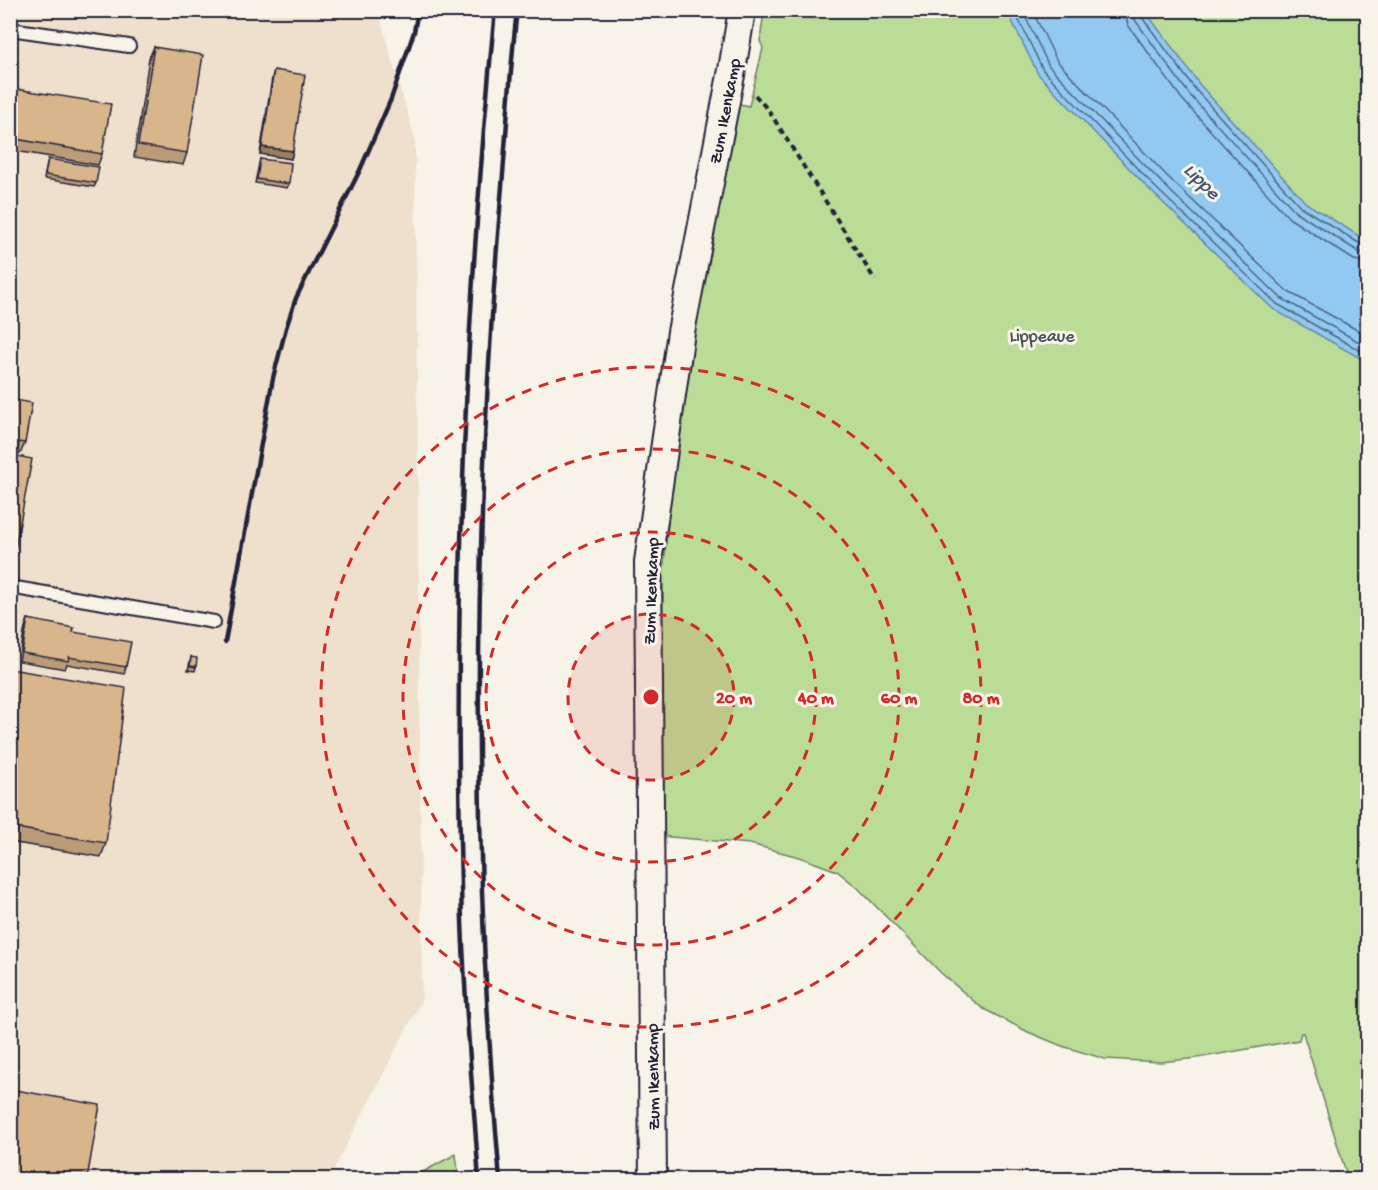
<svg xmlns="http://www.w3.org/2000/svg" width="1378" height="1190" font-family="'Gochi Hand',sans-serif">
	<style>
		.built { fill: #eee0cc }
		.green { fill: #bbdc96; stroke: #6e7f68; stroke-width: 1.5 }
		.water { fill: #92c9f1; stroke: #6586a8; stroke-width: 1.5 }
		.lines { fill: none; stroke-linecap: round; stroke-linejoin: round }
		.shore { stroke: #4f6584; stroke-width: 1.5 }
		.service-casing { stroke: #22223b; stroke-width: 16 }
		.minor-casing { stroke: #22223b; stroke-width: 30 }
		.path { stroke: #22223b; stroke-width: 4; stroke-dasharray: 6 4.5; stroke-linecap: butt }
		.service { stroke: #f7f3e8; stroke-width: 12 }
		.minor { stroke: #f7f3e8; stroke-width: 26 }
		.rail { stroke: #22223b; stroke-width: 4.5 }
		.wall { fill: #bb9c78; stroke: #22223b; stroke-width: 1.5 }
		.shaded-wall { fill: #987f61; stroke: #22223b; stroke-width: 1.5 }
		.building { fill: #d9b58b; stroke: #22223b; stroke-width: 1.5 }
		.ring { fill: none; stroke: #d62828; stroke-width: 3; stroke-dasharray: 10 8 }
		.labels { text-anchor: middle; stroke-width: 6; stroke-linejoin: round; paint-order: stroke }
		.street-label { font-size: 18px; fill: #22223b; stroke: #f7f3e8 }
		.park-label { font-size: 18px; fill: #485052; stroke: #f7f3e8 }
		.water-label { font-size: 20px; font-style: italic; fill: #445472; stroke: #f7f3e8 }
		.centre { fill: #d62828; stroke: #f7f3e8; stroke-width: 3 }
		.ring-label { font-size: 18px; text-anchor: middle; font-weight: bold; fill: #d62828; stroke: #f7f3e8; stroke-width: 6; stroke-linejoin: round; paint-order: stroke }
	</style>
	<rect width="100%" height="100%" fill="#f7f3e8"/>
	<filter id="ink" filterUnits="userSpaceOnUse"><feTurbulence type="fractalNoise" baseFrequency=".0167" numOctaves="2"/><feDisplacementMap in="SourceGraphic" scale="12" xChannelSelector="R" yChannelSelector="G"/><feConvolveMatrix kernelMatrix="1 2 1 2 8 2 1 2 1" color-interpolation-filters="sRGB"/></filter>
	<g filter="url(#ink)">
		<path class="built" d="M10,11H378L415,139L422,999L329,1179H11Z"/>
		<path class="green" d="M764,11H1367V1179H1348L1303,1033H1301L1299,1040L1197,1058L1161,1062L1105,1059L1062,1046L1028,1032L982,1008L941,973L858,888L837,871L799,857L750,844L660,836L663,575L668,522L648,517L735,103L749,106L763,48L760,41Z
			M456,1154L459,1179H410Z"/>
		<path class="water" d="M1007,11H1145L1200,85L1306,203L1367,241V362L1273,309L1152,192L1038,74Z"/>
		<g class="lines">
			<path class="shore" d="M1014,10L1043,70L1156,188L1277,304L1368,355
				M1022,10L1049,66L1161,182L1281,298L1368,347
				M1032,10L1057,61L1167,176L1287,291L1368,336
				M1124,10L1128,25L1182,99L1289,218L1354,260L1368,263
				M1133,10L1135,20L1189,94L1296,212L1359,252L1368,254
				M1140,10L1141,16L1195,89L1301,207L1362,245L1368,246"/>
			<g class="service-casing">
				<path id="service" d="M10,29L129,46
					M10,587L214,622"/>
			</g>
			<g class="minor-casing">
				<path id="minor" d="M653,1180L648,562L681,332L732,70L742,10"/>
			</g>
			<path class="path" d="M755,95L769,111L875,280"/>
			<use href="#service" class="service"/>
			<use href="#minor" class="minor"/>
			<path class="rail" d="M225,642L273,378L286,328L296,298L360,170L391,99L414,32L418,10
				M479,1180C472,1082 463,984 461,886C453,594 466,301 495,10
				M500,1180C470,850 473,516 502,186C507,128 510,69 517,10"/>
		</g>
		<path class="wall" d="M179,10H209L207,15Z
			M154,47L187,153L183,165L134,157L149,58Z
			M274,70L293,151L291,159L260,154L272,78Z
			M10,88L102,154L98,165L10,150Z
			M48,159L96,183L94,187L44,179Z
			M260,159L289,184L287,188L255,183Z
			M10,399L25,443L20,454L17,453L14,555L10,566Z
			M28,619L73,632L126,667L124,674L67,664L65,669L19,661L25,627Z
			M191,657L196,667L195,671L188,670Z
			M10,669L106,843L101,857L10,842Z
			M10,1089L87,1179H10Z"/>
		<path class="shaded-wall" d="M262,147L293,151L291,159L260,154Z"/>
		<path class="building" d="M154,47L203,55L187,153L138,145Z
			M274,70L305,75L293,151L262,147Z
			M10,88L111,104L102,154L10,138Z
			M48,159L99,167L96,183L45,175Z
			M260,159L291,163L289,184L257,179Z
			M10,399L32,403L25,443L19,442L17,456L32,459L14,555H10Z
			M28,619L74,628L73,632L131,642L126,667L69,657L68,661L22,653Z
			M191,657L197,658L196,667L190,666Z
			M10,669L126,688L106,843L10,827Z
			M10,1089L100,1105L87,1179H46L10,1173Z"/>
	</g>
	<circle cx="651" cy="697" r="83" fill="#d62828" fill-opacity=".12"/>
	<g class="ring">
		<circle cx="651" cy="697" r="83"/>
		<circle cx="651" cy="697" r="165"/>
		<circle cx="651" cy="697" r="248"/>
		<circle cx="651" cy="697" r="330"/>
	</g>
	<g class="labels">
		<g class="street-label">
			<text transform="translate(724 111) rotate(-79)" y="6">Zum Ikenkamp</text>
			<text transform="translate(650 591) rotate(-88)" y="6">Zum Ikenkamp</text>
			<text transform="translate(652 1077) rotate(-91)" y="6">Zum Ikenkamp</text>
		</g>
		<g class="park-label">
			<text x="1042" y="341">Lippeaue</text>
		</g>
		<g class="water-label">
			<text transform="translate(1203 180) rotate(45)" y="7">Lippe</text>
		</g>
	</g>
	<circle cx="651" cy="697" r="9" class="centre"/>
	<g class="ring-label">
		<text x="734" y="703">20 m</text>
		<text x="816" y="703">40 m</text>
		<text x="899" y="703">60 m</text>
		<text x="981" y="703">80 m</text>
	</g>
	<rect width="1378" height="1190" fill="none" stroke="#f7f3e8" stroke-width="36"/>
	<rect x="18" y="18" width="1342" height="1154" fill="none" stroke="#22223b" stroke-width="2" filter="url(#ink)"/>
</svg>
